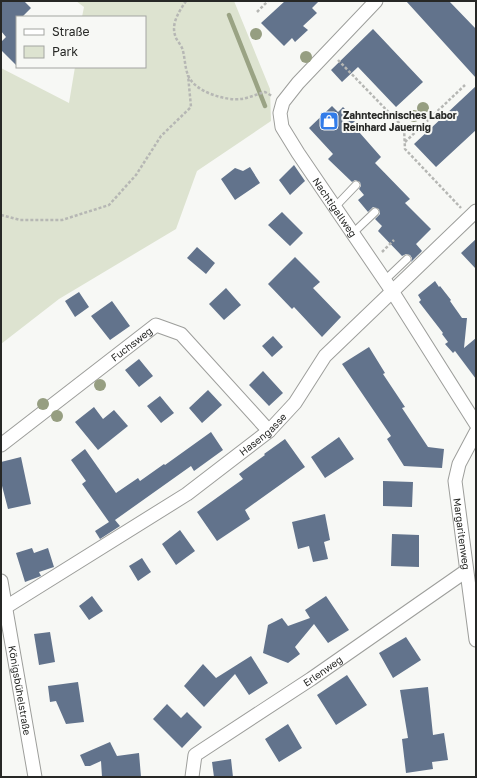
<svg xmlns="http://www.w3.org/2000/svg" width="477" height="778" font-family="'Golos Text',sans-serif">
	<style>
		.green { fill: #dde3d0 }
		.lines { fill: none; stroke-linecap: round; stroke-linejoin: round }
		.stream { stroke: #9aa384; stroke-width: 4.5 }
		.building { fill: #62738c }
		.service-casing { stroke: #9d9e9b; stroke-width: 9 }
		.minor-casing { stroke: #9d9e9b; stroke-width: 15 }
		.path { stroke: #b6b7b4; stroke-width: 2.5; stroke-dasharray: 3 2; stroke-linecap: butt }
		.service { stroke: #fff; stroke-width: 7 }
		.minor { stroke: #fff; stroke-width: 13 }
		.tree { fill: #969e81 }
		.labels { text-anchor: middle; stroke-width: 4; stroke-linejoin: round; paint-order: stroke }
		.poi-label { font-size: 10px; font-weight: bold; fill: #272826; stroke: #f7f8f5; text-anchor: start }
		.street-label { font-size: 10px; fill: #272826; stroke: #f7f8f5 }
	</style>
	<rect width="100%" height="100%" fill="#f7f8f5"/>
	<path class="green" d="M76,1H234L270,89L271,121L197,171L176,229L59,299L1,344V68L69,103L75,67H145V17H82L84,7Z"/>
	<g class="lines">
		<path class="stream" d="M229,15L265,106"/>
	</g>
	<path class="building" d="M1,1H24L31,8L22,17H17V66L1,50V42L6,37L1,31Z
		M285,1H319L312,8L317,13L303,26L308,30L295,42L292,38L284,46L261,23Z
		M406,1H449L476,29V78Z
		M373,29L423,82L396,107L358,67L342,82L331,70Z
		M476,86V130L436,167L414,144Z
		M332,106L338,112L343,107L356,120L352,124L381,157L375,163L410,199L405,203L431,229L416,244L422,251L411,262L412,258L410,255L406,254L402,256L378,231L382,226L375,219L380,214L379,209L373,207L368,212L358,200L364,195L359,189L361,186L360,182L355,180L352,182L328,159L333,154L309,128Z
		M294,165L305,181L290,195L279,180Z
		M250,167L260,183L235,200L221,179L235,168L243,171Z
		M282,212L303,233L290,246L268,225Z
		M476,239V269L461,253Z
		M197,247L215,263L206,274L187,258Z
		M295,257L320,282L313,288L341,317L322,337L294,307L292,309L268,284Z
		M435,281L439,287L440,286L451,300L450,301L462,318H467L464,348L476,338V379L455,351L453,353L445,344L448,342L442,334L443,333L419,302L421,300L418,295Z
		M226,288L241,305L224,320L209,304Z
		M79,292L89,307L75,317L65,301Z
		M112,301L130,326L110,340L91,316Z
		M273,336L283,347L272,357L262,346Z
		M369,347L385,373L383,374L405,407L402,408L428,447L444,449L442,468L404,466L387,439L391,436L342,364Z
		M139,359L153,376L139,387L125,370Z
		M263,371L283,393L269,406L249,385Z
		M208,390L222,405L202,423L189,408Z
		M160,396L174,413L161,423L147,406Z
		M94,407L103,419L114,410L128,426L98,450L75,422Z
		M211,432L223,450L194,471L191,466L115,520L120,526L100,539L95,531L109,522L82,484L86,481L71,460L85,449L116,493L138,478L140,481L164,464L165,465Z
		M339,437L354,459L325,478L311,457Z
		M285,439L305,467L245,510L250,519L217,541L197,512L243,479L239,474L265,455L264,454Z
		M21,457L31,504L8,509L1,482V462Z
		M383,481L413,482L412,507L383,506Z
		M325,514L330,540L324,542L328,559L313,562L309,546L298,549L292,522Z
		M180,530L195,551L176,565L162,544Z
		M392,534L419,535V567L391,566Z
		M32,548L34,553L48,548L54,567L39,572L41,576L25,582L16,553Z
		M142,558L151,572L138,581L129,566Z
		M92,596L103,611L89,620L79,606Z
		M326,596L349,630L328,643L314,624L295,647L300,654L288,663L263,653L268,625L282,618L288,626L310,618L305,610Z
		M50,632L55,662L39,665L34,634Z
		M406,637L421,660L393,678L379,653Z
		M251,656L268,683L249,695L235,674L204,707L184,686L203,664L216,678Z
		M347,675L367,705L336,725L317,695Z
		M78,682L84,722L66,724L56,701L50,702L48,686Z
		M428,687L433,735L444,733L448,760L432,762L433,769L406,773L402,739L408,738L400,690Z
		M167,704L181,718L187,712L202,727L182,748L153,719Z
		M288,724L302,748L279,762L265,739Z
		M110,742L117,756L139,753L141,777H102L101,761L90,766H85L80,755Z
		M231,759L233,777H214L212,762Z"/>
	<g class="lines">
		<g class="service-casing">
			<path id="service" d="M335,207L356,185
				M353,233L375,212
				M385,280L407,259"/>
		</g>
		<g class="minor-casing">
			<g id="minor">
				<path id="s1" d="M376,1L298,83L283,102L280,113L282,127L298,153L392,291L476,424"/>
				<path id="s2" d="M476,432L459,464L455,481L476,640"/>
				<path id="s3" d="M1,445L156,325L181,334L269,431"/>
				<path id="s4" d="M1,581L35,777"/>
				<path id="s5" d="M6,607L187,494L269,431L295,403L325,356L476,211"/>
				<path id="s6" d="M192,777L195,755L311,679L466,571"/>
			</g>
		</g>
		<path class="path" d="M186,1C179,12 170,24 176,38C178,42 182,46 183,51C185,59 185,68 188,75C194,92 226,101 241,99C249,98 257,94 265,92L272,96
			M257,12L268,1
			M338,60L404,128L405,149L461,208
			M405,142L465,85
			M1,215L20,220H62L109,205L136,175L161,136L191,107L188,75
			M382,252L394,240"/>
		<use href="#service" class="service"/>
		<use href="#minor" class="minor"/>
	</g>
	<g class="tree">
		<circle cx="256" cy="34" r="6"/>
		<circle cx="306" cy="57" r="6"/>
		<circle cx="423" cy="108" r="6"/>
		<circle cx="414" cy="116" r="6"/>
		<circle cx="100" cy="385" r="6"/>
		<circle cx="43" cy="404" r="6"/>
		<circle cx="57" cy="416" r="6"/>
	</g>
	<defs>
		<g id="shop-square" transform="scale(1)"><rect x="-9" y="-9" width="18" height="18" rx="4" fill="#327ce9" stroke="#f7f8f5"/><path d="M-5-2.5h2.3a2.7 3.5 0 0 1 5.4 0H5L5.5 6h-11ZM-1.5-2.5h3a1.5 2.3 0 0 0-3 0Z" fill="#fff"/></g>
	</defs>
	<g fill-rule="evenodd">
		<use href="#shop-square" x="329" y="121"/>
	</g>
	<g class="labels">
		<g class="poi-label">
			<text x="343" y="119">Zahntechnisches Labor<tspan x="343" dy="12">Reinhard Jauernig</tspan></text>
		</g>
		<g class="street-label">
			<text dy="4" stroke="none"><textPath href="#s1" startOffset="259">Nachtigallweg</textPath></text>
			<text dy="4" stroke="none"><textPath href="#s3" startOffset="165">Fuchsweg</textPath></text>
			<text dy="4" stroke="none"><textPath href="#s5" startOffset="310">Hasengasse</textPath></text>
			<text dy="4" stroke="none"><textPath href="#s2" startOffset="107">Margaritenweg</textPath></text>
			<text dy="4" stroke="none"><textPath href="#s6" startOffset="175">Erlenweg</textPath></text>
			<text dy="4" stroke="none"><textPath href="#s4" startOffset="111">Königsbühelstraße</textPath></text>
		</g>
	</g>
	<rect width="477" height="778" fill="none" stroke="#272826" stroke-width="4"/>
	<rect x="16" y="16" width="130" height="52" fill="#f7f8f5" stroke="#a4a5a2"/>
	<rect x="24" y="29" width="20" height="6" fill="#ffffff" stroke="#a4a5a2"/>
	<text x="52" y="36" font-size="12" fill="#272826">Straße</text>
	<rect x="24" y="46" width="20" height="12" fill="#dde3d0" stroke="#a4a5a2"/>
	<text x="52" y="56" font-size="12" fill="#272826">Park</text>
</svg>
